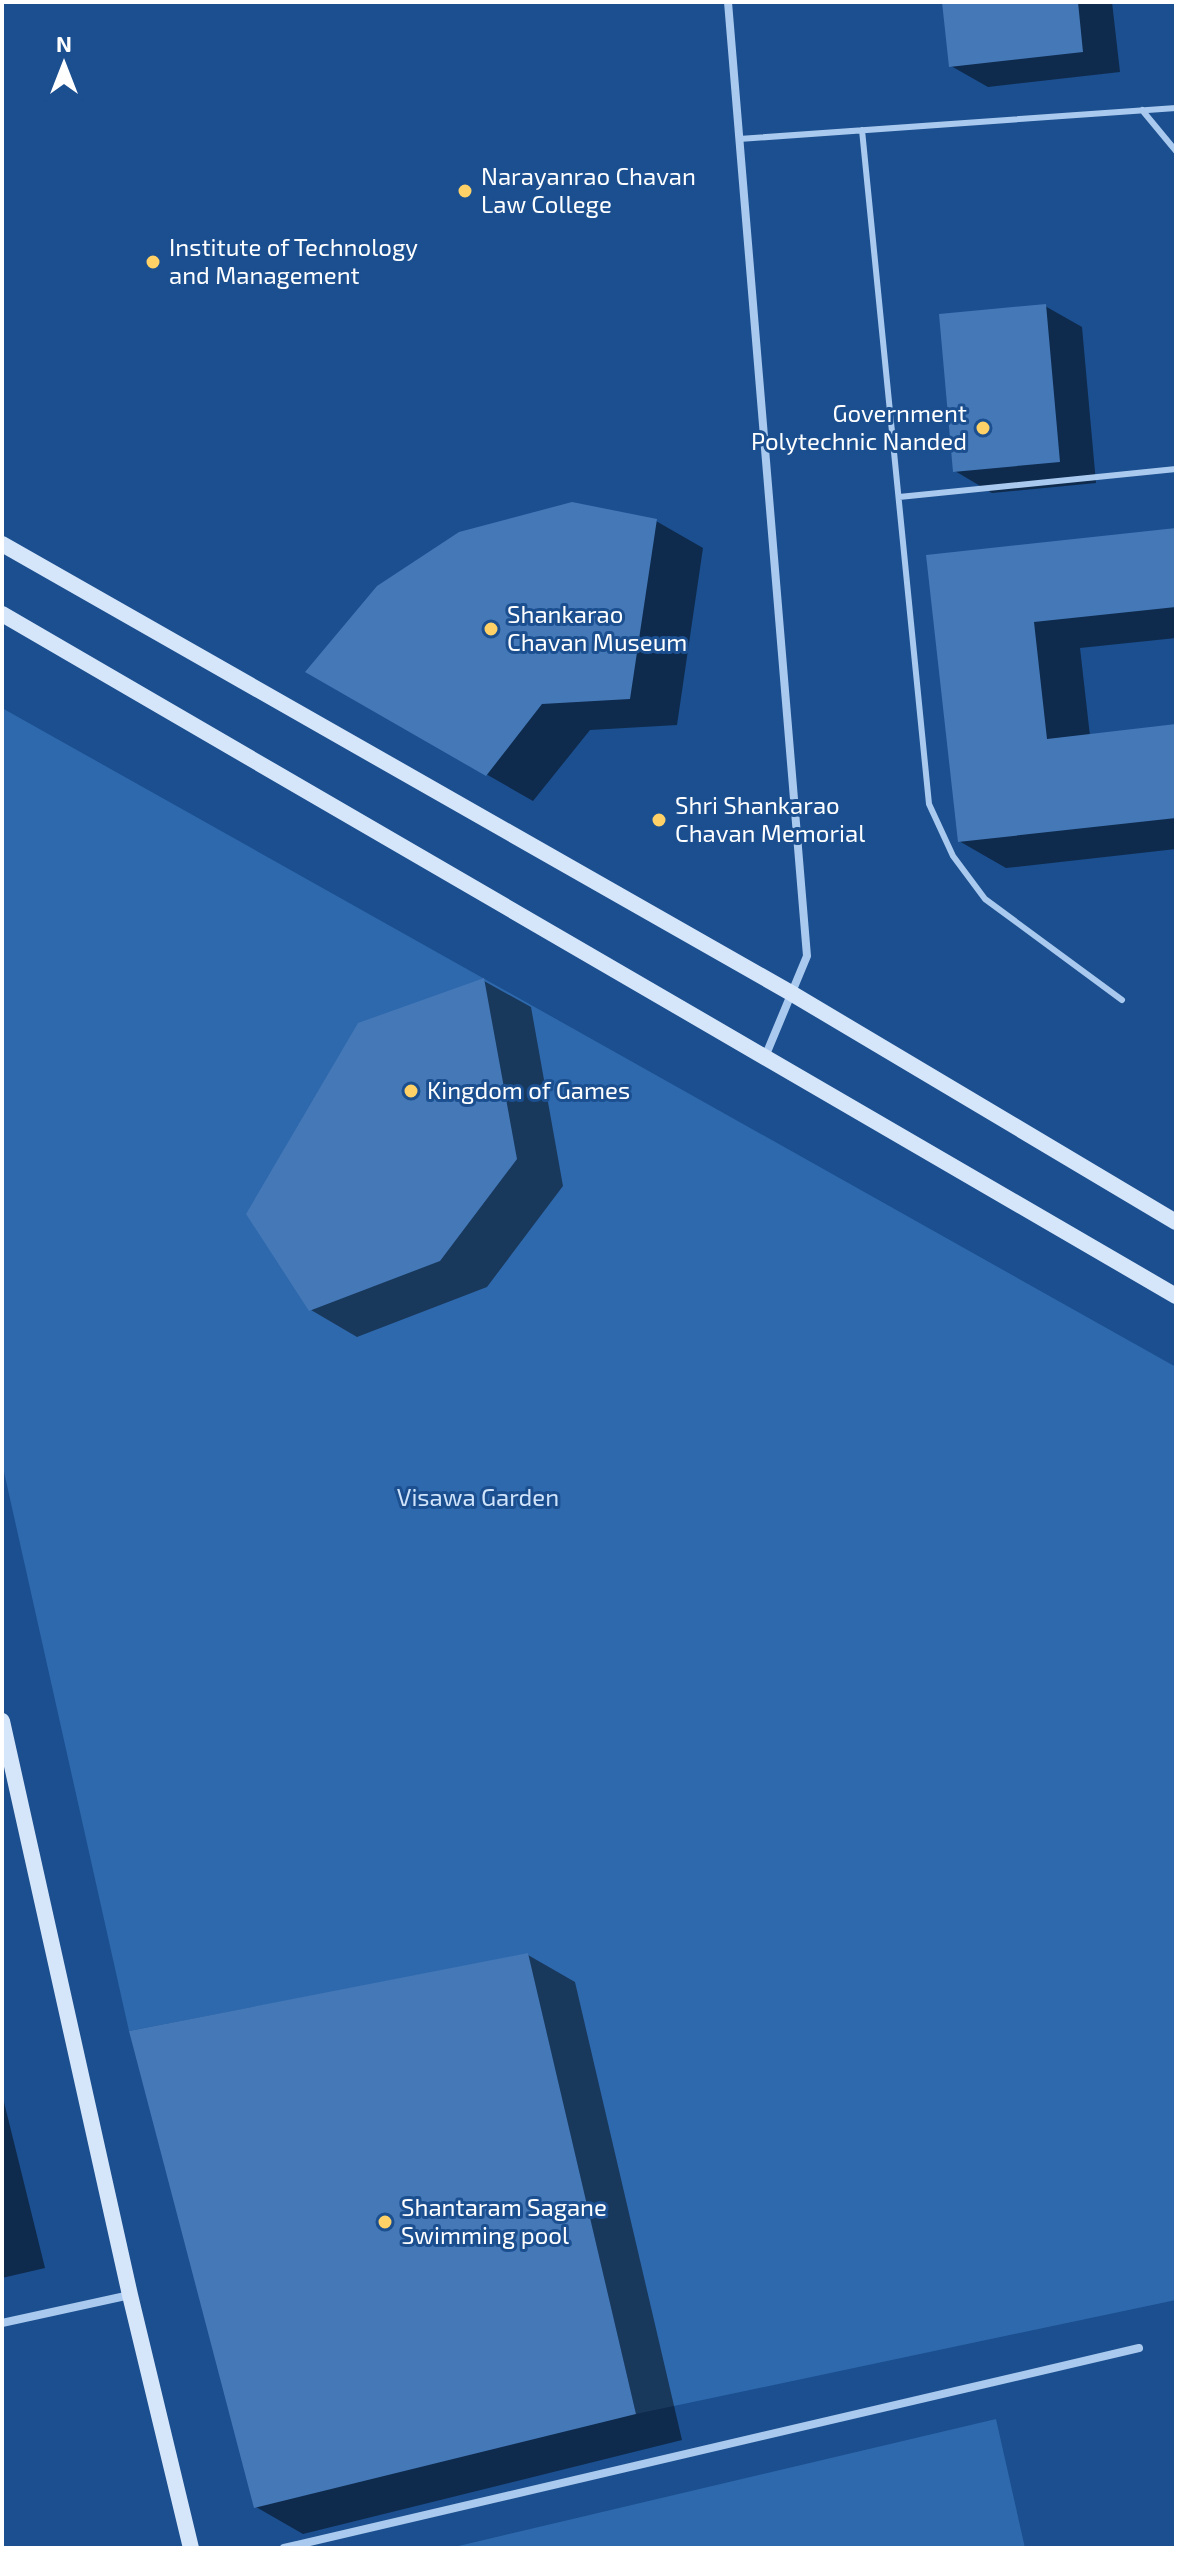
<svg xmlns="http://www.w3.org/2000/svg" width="1178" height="2550" font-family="'Exo 2',sans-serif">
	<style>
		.green { fill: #2e69ad }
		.shadow { fill: #0007 }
		.building { fill: #4478b7 }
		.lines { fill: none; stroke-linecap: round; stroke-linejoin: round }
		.lane { stroke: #a9c9ee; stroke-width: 6 }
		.street { stroke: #a9c9ee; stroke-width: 8 }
		.secondary { stroke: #d6e6fa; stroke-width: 16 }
		.poi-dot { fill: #ffd166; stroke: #1b4f8f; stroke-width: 3 }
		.labels { text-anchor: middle; stroke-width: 6; stroke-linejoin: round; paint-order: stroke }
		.poi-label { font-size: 24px; fill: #fff; stroke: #1b4f8f; text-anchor: start }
		.park-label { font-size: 24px; fill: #cfe3fa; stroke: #1b4f8f }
	</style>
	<rect width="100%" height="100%" fill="#1b4f8f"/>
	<path class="green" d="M2,708L1176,1367V2300L636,2414L528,1954L129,2031L2,1463Z
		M996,2419L1025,2548H450Z"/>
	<path class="shadow" d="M944,2H1112L1120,72L988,87L951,66Z
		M1045,306L1082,327L1096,483L992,493L955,471Z
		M656,521L703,548L677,725L590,730L533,801L308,672Z
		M1176,530V638L1080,648L1090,736L1176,726V849L1006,868L959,841L928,557Z
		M484,981L531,1007L563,1186L487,1287L357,1337L311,1310Z
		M528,1955L575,1982L682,2440L303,2534L256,2507Z
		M2,2094L45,2268L2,2278Z"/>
	<path class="building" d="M942,2H1078L1083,52L949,67Z
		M1046,304L1060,462L953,472L939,314Z
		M572,502L657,519L630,699L542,704L486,776L305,672L377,586L459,532Z
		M1176,528V607L1034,622L1047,739L1176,724V818L958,842L926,555Z
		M484,978L517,1159L440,1261L309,1311L246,1214L358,1023Z
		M528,1953L636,2414L254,2508L129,2031Z"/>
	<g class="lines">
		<path class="lane" d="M1142,110L1176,151
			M862,130L929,804L953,856L985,899L1122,1000
			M739,139L1176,108
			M899,497L1176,469"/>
		<path class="street" d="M728,2L807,956L765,1057
			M2,2323L130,2295
			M284,2548L1139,2348"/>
		<path class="secondary" d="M2,544L791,993L1176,1222
			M2,614L1176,1296
			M2,1721L130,2295L191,2548"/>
	</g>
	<g class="poi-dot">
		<circle cx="465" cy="191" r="8"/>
		<circle cx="153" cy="262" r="8"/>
		<circle cx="983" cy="428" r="8"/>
		<circle cx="491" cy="629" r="8"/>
		<circle cx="659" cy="820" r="8"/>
		<circle cx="411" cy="1091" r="8"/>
		<circle cx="385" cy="2222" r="8"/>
	</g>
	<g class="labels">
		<g class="poi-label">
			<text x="481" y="185">Narayanrao Chavan<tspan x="481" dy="28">Law College</tspan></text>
			<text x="169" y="256">Institute of Technology<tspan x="169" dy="28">and Management</tspan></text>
			<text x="967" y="422" text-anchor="end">Government<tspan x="967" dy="28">Polytechnic Nanded</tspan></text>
			<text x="507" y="623">Shankarao<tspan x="507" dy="28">Chavan Museum</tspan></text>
			<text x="675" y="814">Shri Shankarao<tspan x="675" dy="28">Chavan Memorial</tspan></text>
			<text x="427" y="1099">Kingdom of Games</text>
			<text x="401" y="2216">Shantaram Sagane<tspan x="401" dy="28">Swimming pool</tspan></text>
		</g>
		<g class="park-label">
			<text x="478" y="1506">Visawa Garden</text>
		</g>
	</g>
	<rect width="1178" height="2550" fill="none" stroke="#ffffff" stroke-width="8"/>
	<g transform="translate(64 64)" stroke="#1b4f8f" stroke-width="6" paint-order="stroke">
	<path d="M0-6L14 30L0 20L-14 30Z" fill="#ffffff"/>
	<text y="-12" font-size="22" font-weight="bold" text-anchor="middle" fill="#ffffff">N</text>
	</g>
</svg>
